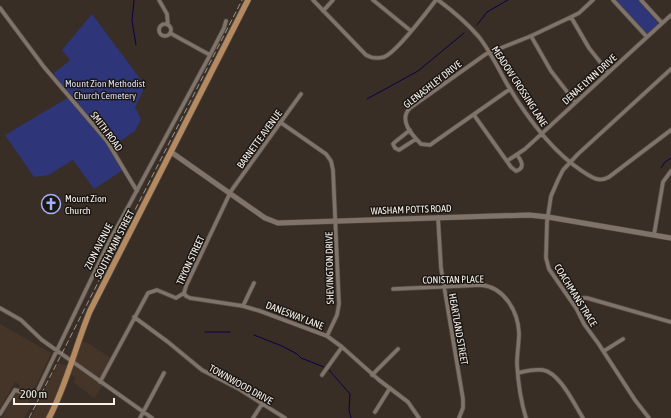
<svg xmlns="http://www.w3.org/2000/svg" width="671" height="418" font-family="'Asap Condensed',sans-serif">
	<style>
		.built { fill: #443528 }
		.green { fill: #2e3578 }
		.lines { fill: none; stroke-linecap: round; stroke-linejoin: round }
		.stream { stroke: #0c004a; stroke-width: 1 }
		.street-casing { stroke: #534b43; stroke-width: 5 }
		.secondary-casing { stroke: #534b43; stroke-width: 6 }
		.primary-casing { stroke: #534b43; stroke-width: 7 }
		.street { stroke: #80746a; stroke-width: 3.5 }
		.secondary { stroke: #80746a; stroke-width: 5 }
		.primary { stroke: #b58a61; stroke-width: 5.5 }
		.rail { stroke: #9d958e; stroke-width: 1; stroke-dasharray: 6 3; stroke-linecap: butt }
		.labels { text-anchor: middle; stroke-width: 3; stroke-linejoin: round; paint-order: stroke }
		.street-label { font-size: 10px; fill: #f7f1eb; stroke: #1c1713 }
		.park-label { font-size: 10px; fill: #d6dcf2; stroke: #1c1713 }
		.poi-label { font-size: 10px; fill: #f7f1eb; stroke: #1c1713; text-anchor: start }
	</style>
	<rect width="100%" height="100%" fill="#382e26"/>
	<path class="built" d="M0,324L51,353L38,382L28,398L30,399L28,403L32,405L24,418H2L20,385L15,382L0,408Z
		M81,341L88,343L111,358L97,381L103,385L94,398L73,382L76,378L71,374Z
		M58,363L68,366L63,382L46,418H31Z"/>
	<path class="green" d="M615,0H638L659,24L648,34L646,33Z
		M92,14L141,80L143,91L135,107L141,119L135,131L110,148L123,170L94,189L73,160L49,175L34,177L5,135L71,96L53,74L70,60L62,50Z"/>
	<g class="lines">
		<path class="stream" d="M134,0L132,21L136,45
			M477,25L487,12L508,0
			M367,99L418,71L464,33
			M661,168L665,162L671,158
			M205,332H230
			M254,335L282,346L297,354L301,358L324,367
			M329,370L350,394L349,410L351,418"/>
		<g class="street-casing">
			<path id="street" d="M159,0L167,14L168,25
				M313,0L366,55C371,58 377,59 384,57C397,52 426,13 436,0
				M373,0L411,31
				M438,0C453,11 467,23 479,37C490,51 498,68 507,84C526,116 550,150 582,171C591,177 599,183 609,177L671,130
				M613,0L647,37
				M641,0L662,23
				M0,8L44,67L107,141L137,191
				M323,11L333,0
				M571,17L589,48L608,72
				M159 30a6 6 0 1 1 12 0a6 6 0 1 1-12 0Z
				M170,33L210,55
				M531,36L551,71L575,102
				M510,89L430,145L421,144C412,135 398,120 410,108L486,54L531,36L571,17L579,13L593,0
				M474,115L511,167L516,171C526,168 521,160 517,155
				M280,122L326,154L331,161L333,170L339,304L337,315L327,336
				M410,130L395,142L393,144L395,148L399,150L416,139
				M507,161L525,149L671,15
				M438,217L441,268L463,399V408L459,418
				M654,235L663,182L671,171
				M393,289L481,285C504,287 518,311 519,333C519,343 517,353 517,364C518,381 521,402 526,418
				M184,293L186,296L190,298L243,306L260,311L327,336L342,347L379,380L408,402L419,418
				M572,302L580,298H587L671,322
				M243,306L254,283
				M0,308L21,320L42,340L152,418
				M134,317L168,342L202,370L239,389L285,418
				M604,351L623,339
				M518,373C526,371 535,369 543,370C560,373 574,404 583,418
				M322,375L342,347
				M372,375L398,349
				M100,382L148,293L157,290L176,298L184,293L186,286L231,191L301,94
				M375,412L390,388
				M0,414L15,390L31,395L37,392L108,244L210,55L224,28L226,21
				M140,418L164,373
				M253,418L262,404
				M649,418L635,400L598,343L584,324L576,308L549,269L546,258L547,222L551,196L558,180L563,170L578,154L671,69"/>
		</g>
		<g class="secondary-casing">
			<path id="secondary" d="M171,152L265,218L278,223L529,215L548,217L671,238"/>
		</g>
		<g class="primary-casing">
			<path id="primary" d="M49,418C67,384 75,347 90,311L248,0"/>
		</g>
		<use href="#street" class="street"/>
		<use href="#secondary" class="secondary"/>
		<use href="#primary" class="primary"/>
		<path class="rail" d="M29,418L242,0"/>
	</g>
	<defs>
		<g id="church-ring" transform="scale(1)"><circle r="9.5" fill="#1c1713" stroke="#a2b2fd" stroke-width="1.5"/><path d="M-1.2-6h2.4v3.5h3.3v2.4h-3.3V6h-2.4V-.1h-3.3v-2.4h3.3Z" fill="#a2b2fd"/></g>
	</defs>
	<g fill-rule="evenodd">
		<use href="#church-ring" x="51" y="204"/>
	</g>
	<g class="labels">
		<g class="street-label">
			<text transform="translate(589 79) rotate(-42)" y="4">DENAE LYNN DRIVE</text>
			<text transform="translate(432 84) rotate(-38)" y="4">GLENASHLEY DRIVE</text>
			<text transform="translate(520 86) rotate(57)" y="4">MEADOW CROSSING LANE</text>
			<text transform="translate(107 131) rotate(53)" y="4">SMITH ROAD</text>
			<text transform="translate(259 139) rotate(-54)" y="4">BARNETTE AVENUE</text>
			<text transform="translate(411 209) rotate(-2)" y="4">WASHAM POTTS ROAD</text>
			<text transform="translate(114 244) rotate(-63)" y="4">SOUTH MAIN STREET</text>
			<text transform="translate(98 246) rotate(-63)" y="4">ZION AVENUE</text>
			<text transform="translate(190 260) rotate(-65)" y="4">TRYON STREET</text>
			<text transform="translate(329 268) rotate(-91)" y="4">SHEVINGTON DRIVE</text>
			<text transform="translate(453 279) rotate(-1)" y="4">CONISTAN PLACE</text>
			<text transform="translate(576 295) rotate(58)" y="4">COACHMANS TRACE</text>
			<text transform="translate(295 315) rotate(21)" y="4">DANESWAY LANE</text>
			<text transform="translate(459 329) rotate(80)" y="4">HEARTLAND STREET</text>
			<text transform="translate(241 384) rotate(29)" y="4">TOWNWOOD DRIVE</text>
		</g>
		<g class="park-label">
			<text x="105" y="87">Mount Zion Methodist<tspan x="105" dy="12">Church Cemetery</tspan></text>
		</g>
		<g class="poi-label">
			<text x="65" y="202">Mount Zion<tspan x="65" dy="12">Church</tspan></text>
		</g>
	</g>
	<path d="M14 398v6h100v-6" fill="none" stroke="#f7f1eb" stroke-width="2"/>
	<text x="20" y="398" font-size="12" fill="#f7f1eb" stroke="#1c1713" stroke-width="3" paint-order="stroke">200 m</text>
</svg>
